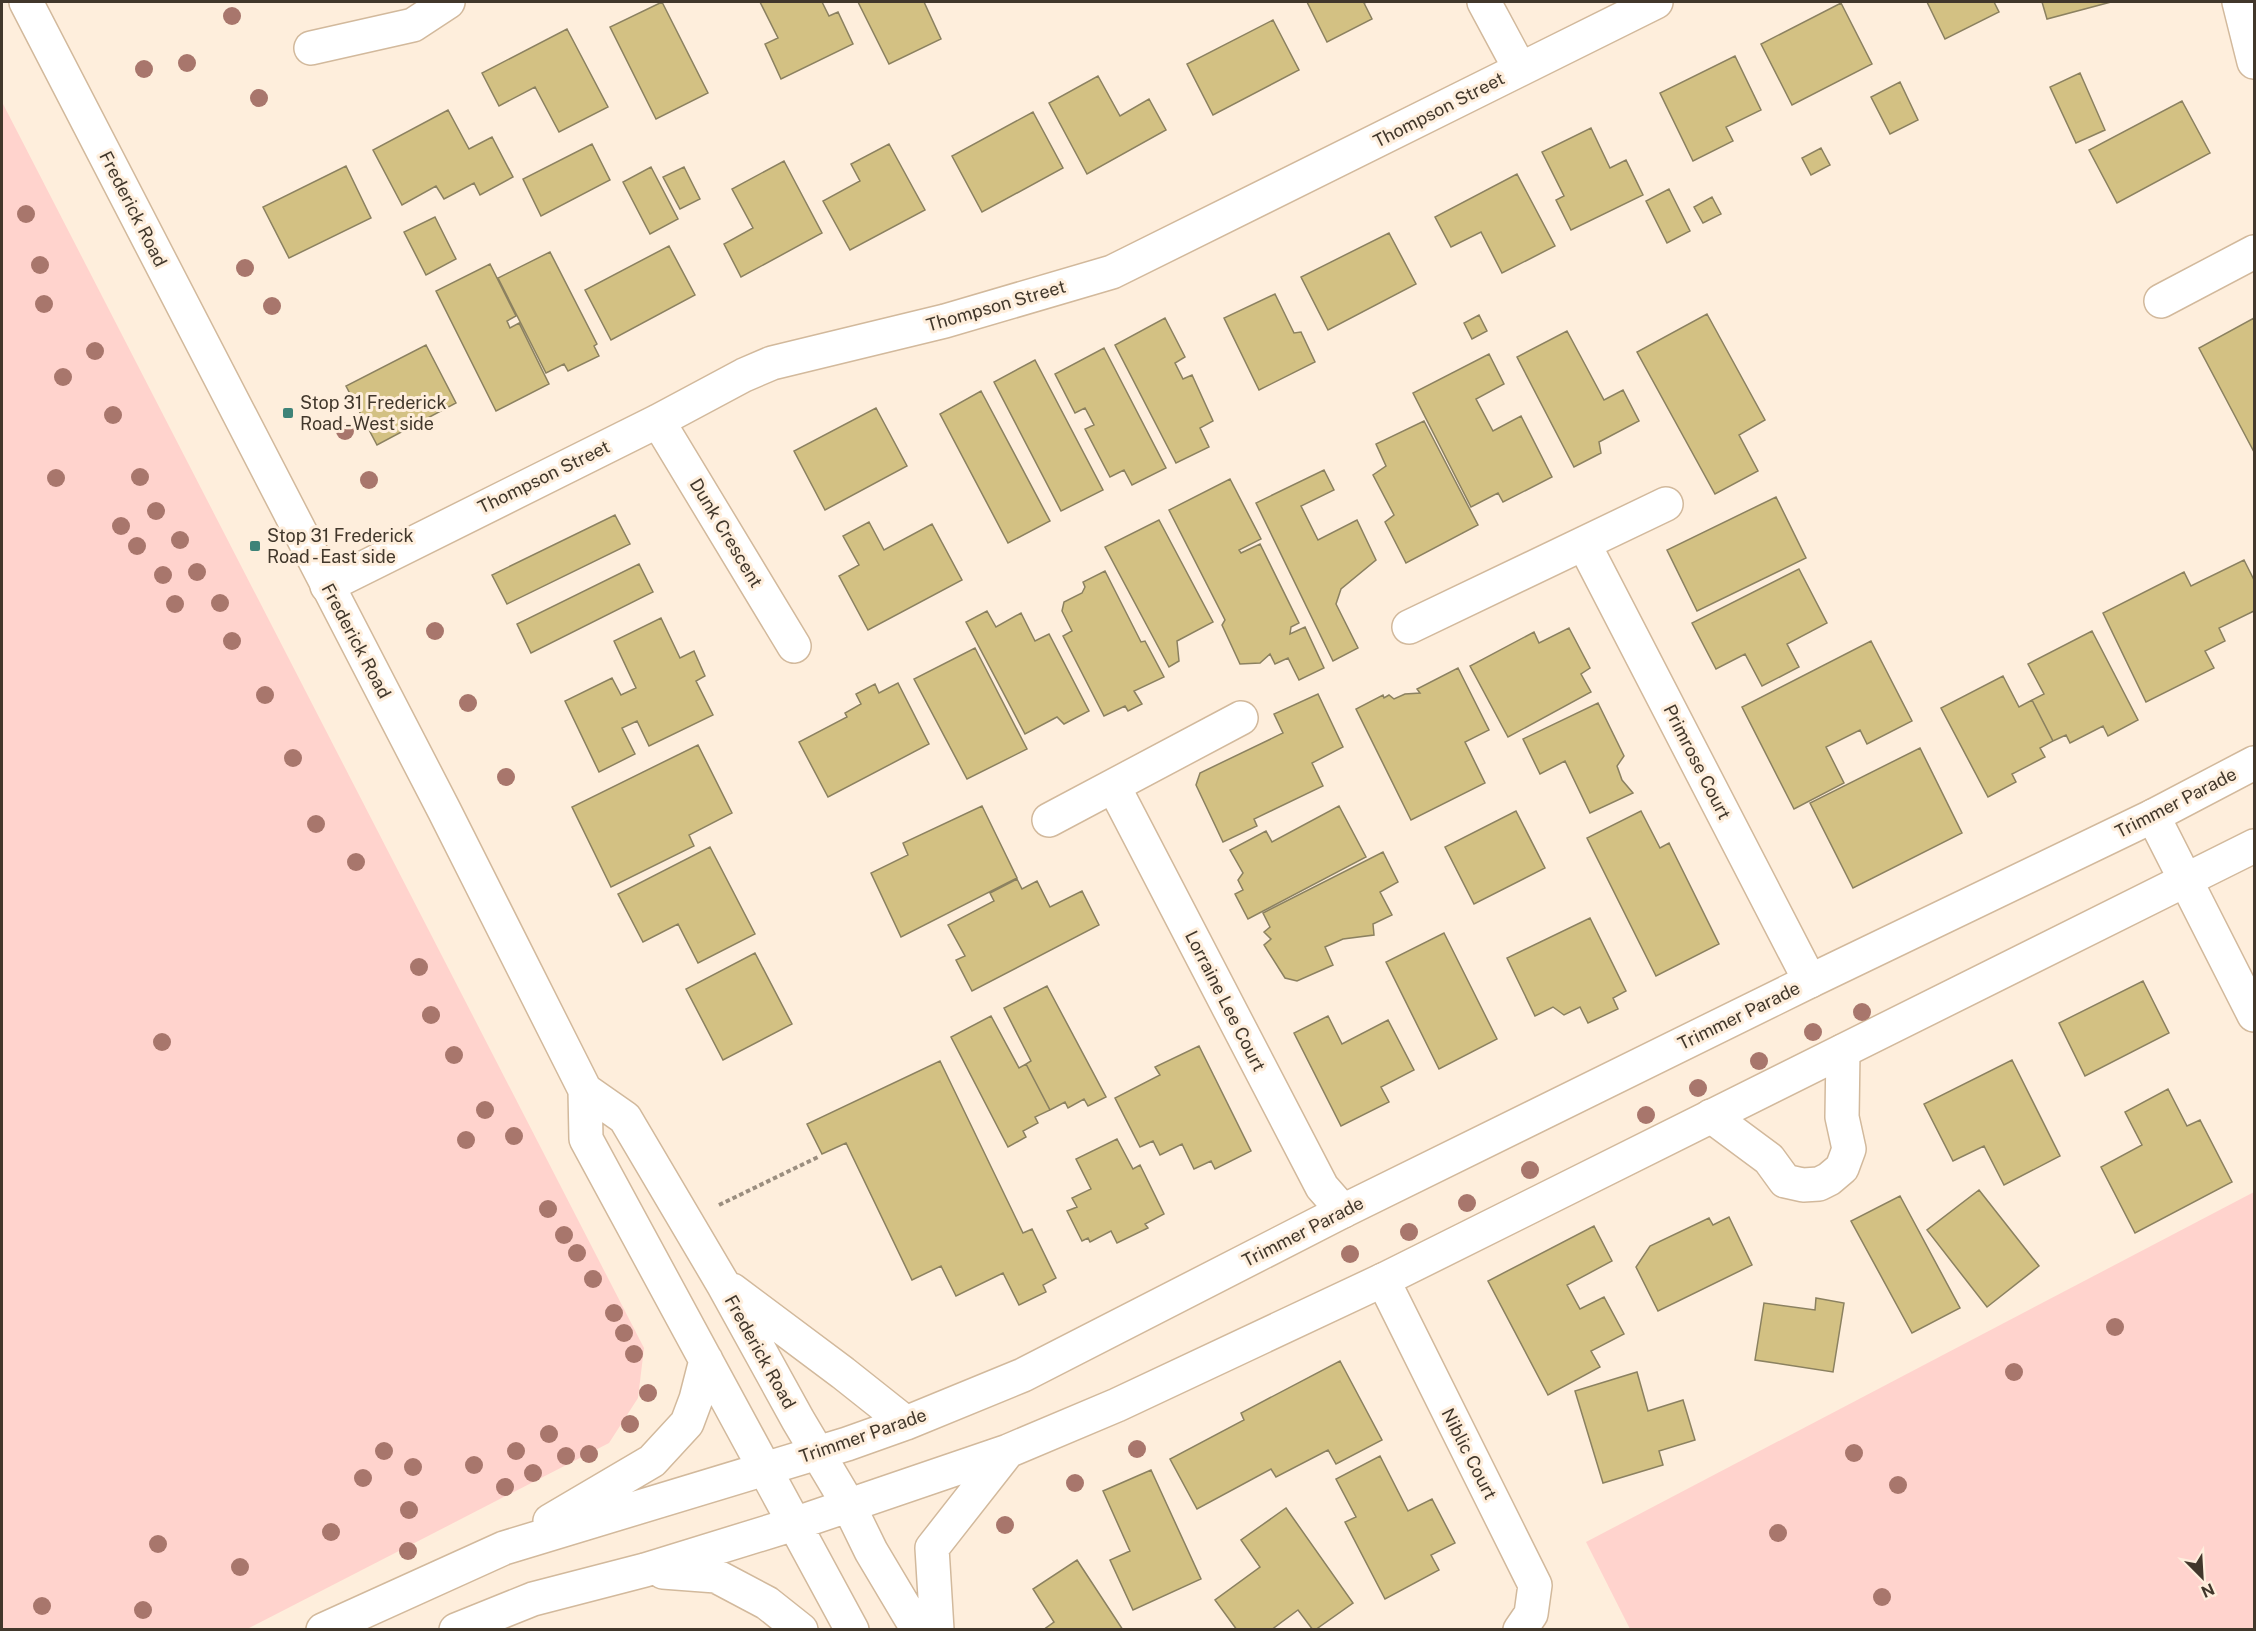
<svg xmlns="http://www.w3.org/2000/svg" width="2256" height="1631" font-family="'Public Sans',sans-serif">
	<style>
		.green { fill: #ffd3cd }
		.building { fill: #d3c183; stroke: #8b8160; stroke-width: 1.5 }
		.lines { fill: none; stroke-linecap: round; stroke-linejoin: round }
		.minor-casing { stroke: #d2b99c; stroke-width: 36 }
		.major-casing { stroke: #d2b99c; stroke-width: 36 }
		.path { stroke: #9b8e7f; stroke-width: 4; stroke-dasharray: 4.5 3; stroke-linecap: butt }
		.minor { stroke: #fff; stroke-width: 33 }
		.major { stroke: #fff; stroke-width: 33 }
		.tree { fill: #a8766c }
		.poi-dot { fill: #3e8378; stroke: #feeedc; stroke-width: 2 }
		.labels { text-anchor: middle; stroke-width: 6; stroke-linejoin: round; paint-order: stroke }
		.street-label { font-size: 18px; fill: #41372b; stroke: #feeedc }
		.poi-label { font-size: 18px; fill: #41372b; stroke: #feeedc; text-anchor: start }
	</style>
	<rect width="100%" height="100%" fill="#feeedc"/>
	<path class="green" d="M2,102L644,1348L638,1398L609,1443L247,1629H2Z
		M2254,1192V1629H1630L1586,1542Z"/>
	<path class="building" d="M662,2L708,93L656,119L610,27Z
		M760,2H822L829,16L838,12L853,44L781,79L765,44L778,38Z
		M858,2H924L941,39L889,64Z
		M1307,2H1367L1364,3L1372,19L1327,42Z
		M1927,2H1994L1999,12L1945,39Z
		M2042,2H2111L2047,19Z
		M1841,3L1872,64L1792,105L1761,44Z
		M1273,20L1299,70L1213,115L1187,64Z
		M567,29L608,107L559,132L535,87L499,106L482,73Z
		M1735,56L1761,110L1726,127L1733,141L1693,161L1660,93Z
		M2080,73L2105,130L2076,143L2050,87Z
		M1098,76L1120,116L1149,99L1166,130L1087,174L1049,103Z
		M1900,82L1918,120L1890,134L1871,97Z
		M2182,101L2210,153L2117,203L2089,150Z
		M448,110L469,149L492,137L513,177L480,195L474,183L444,199L436,186L402,205L373,150Z
		M1033,112L1063,168L982,212L952,156Z
		M1591,128L1610,168L1626,160L1643,195L1571,230L1556,200L1564,196L1542,152Z
		M592,144L610,180L541,216L523,179Z
		M889,144L925,210L850,250L823,201L860,181L851,164Z
		M1821,148L1830,165L1811,175L1802,158Z
		M784,161L822,233L741,277L724,244L753,228L732,189Z
		M346,166L371,218L289,258L263,207Z
		M651,167L678,219L650,234L623,182Z
		M684,167L700,199L680,209L663,177Z
		M1517,174L1555,246L1502,273L1481,232L1451,247L1435,217Z
		M1669,189L1690,231L1667,243L1646,201Z
		M1712,197L1721,214L1703,223L1694,207Z
		M435,217L456,259L426,275L404,232Z
		M1389,233L1416,284L1328,330L1301,277Z
		M669,246L695,295L611,340L585,290Z
		M550,252L597,344L594,346L599,356L568,371L564,364L546,373L498,278Z
		M490,264L516,316L507,321L510,328L519,323L549,384L496,411L436,291Z
		M1275,294L1294,333L1301,332L1315,362L1259,390L1224,318Z
		M1707,314L1765,420L1739,435L1758,471L1715,494L1637,352Z
		M1479,315L1487,331L1472,339L1464,323Z
		M1165,318L1185,357L1175,363L1183,379L1192,375L1213,421L1200,428L1209,447L1176,463L1115,345Z
		M2254,318V452L2199,348Z
		M1567,331L1604,400L1623,390L1639,421L1599,442L1601,453L1574,467L1517,357Z
		M426,345L456,403L377,445L346,386Z
		M1104,348L1166,468L1132,485L1124,470L1110,477L1085,429L1094,425L1085,408L1075,413L1055,374Z
		M1489,354L1504,384L1476,399L1493,431L1521,416L1552,477L1503,502L1498,493L1471,507L1413,393Z
		M1035,360L1103,490L1061,511L994,382Z
		M981,391L1050,521L1008,543L940,414Z
		M876,408L907,466L825,510L794,451Z
		M1424,421L1478,525L1406,563L1385,522L1394,515L1373,475L1386,466L1376,444Z
		M1324,470L1334,490L1301,506L1318,540L1357,520L1376,560L1341,589L1336,604L1358,648L1333,661L1256,503Z
		M1230,479L1261,539L1239,550L1241,553L1260,544L1299,623L1291,627L1290,634L1305,627L1324,668L1299,680L1288,658L1275,664L1270,654L1260,663L1240,664L1222,625L1225,620L1169,510Z
		M1776,497L1806,558L1697,611L1667,550Z
		M615,515L630,544L507,604L492,575Z
		M1159,520L1213,622L1177,641L1179,661L1169,667L1105,547Z
		M869,522L884,550L932,524L962,580L868,630L839,576L859,565L843,536Z
		M2244,560L2254,580V611L2219,628L2225,641L2205,651L2214,668L2146,702L2103,613L2184,572L2191,586Z
		M639,564L653,592L531,653L517,624Z
		M1799,569L1827,623L1787,644L1799,667L1762,686L1745,654L1716,669L1692,623Z
		M1105,571L1141,642L1145,641L1164,677L1134,691L1142,704L1128,711L1125,706L1104,716L1063,636L1072,631L1062,611L1064,602L1082,593L1085,587L1083,582Z
		M987,611L996,627L1021,613L1035,641L1049,634L1089,711L1064,724L1057,717L1025,734L966,622Z
		M661,618L680,658L694,651L705,676L696,681L713,715L649,746L637,721L622,728L635,754L599,772L565,701L612,678L621,695L636,688L614,641Z
		M1569,628L1590,668L1581,674L1591,692L1508,737L1470,666L1534,632L1539,643Z
		M2092,631L2138,720L2108,736L2103,726L2070,743L2066,735L2053,741L2032,700L2044,694L2028,664Z
		M1871,641L1912,721L1867,744L1860,730L1826,747L1844,783L1794,809L1742,707Z
		M975,648L1027,749L967,779L914,679Z
		M1458,668L1489,730L1465,742L1485,783L1411,820L1356,709L1383,695L1384,698L1389,695L1394,699L1405,694L1420,693L1417,689Z
		M2003,676L2019,707L2032,700L2053,741L2040,748L2045,757L2012,774L2016,782L1988,797L1941,708Z
		M898,683L929,744L828,797L799,742L847,717L845,713L861,704L856,694L875,684L879,693Z
		M1318,694L1343,747L1312,763L1323,786L1254,819L1257,826L1223,842L1196,785L1200,773L1283,733L1274,714Z
		M1598,703L1624,756L1617,766L1622,780L1633,793L1590,813L1565,761L1540,774L1523,739Z
		M698,745L732,813L689,835L694,846L611,887L572,807Z
		M1920,748L1962,833L1853,888L1810,803Z
		M982,806L1017,878L901,937L871,873L908,855L903,843Z
		M1339,806L1366,857L1248,919L1235,894L1243,890L1238,880L1243,873L1230,850L1266,831L1272,842Z
		M1516,811L1545,868L1474,904L1445,847Z
		M1641,811L1660,848L1669,843L1719,944L1656,976L1587,838Z
		M710,847L755,934L698,963L678,924L643,942L618,894Z
		M1383,852L1398,882L1380,892L1392,915L1373,924L1374,935L1343,939L1325,947L1333,965L1297,981L1285,978L1264,945L1271,939L1264,932L1270,927L1263,913Z
		M1017,879L1022,889L1037,881L1050,907L1082,891L1099,925L972,991L956,960L965,956L948,925L994,901L990,893Z
		M1590,918L1626,991L1613,998L1618,1009L1588,1023L1580,1007L1564,1015L1553,1007L1535,1016L1507,958Z
		M1444,933L1497,1039L1439,1069L1386,962Z
		M755,953L792,1024L723,1060L686,989Z
		M2143,981L2169,1033L2085,1076L2059,1023Z
		M1047,986L1106,1097L1088,1106L1084,1099L1068,1108L1065,1102L1050,1110L1026,1064L1031,1061L1004,1008Z
		M991,1016L1019,1068L1026,1064L1050,1110L1035,1117L1038,1123L1023,1131L1026,1137L1008,1147L951,1037Z
		M1328,1016L1342,1044L1388,1020L1414,1070L1381,1087L1389,1102L1341,1126L1294,1033Z
		M1199,1046L1251,1151L1215,1169L1211,1161L1194,1169L1182,1144L1160,1155L1153,1141L1140,1147L1115,1098L1160,1075L1155,1067Z
		M2012,1060L2060,1156L2004,1185L1984,1146L1953,1161L1924,1104Z
		M940,1061L1023,1233L1032,1229L1056,1278L1043,1285L1046,1292L1019,1305L1003,1273L956,1296L941,1266L912,1280L846,1143L822,1154L807,1124Z
		M2168,1089L2187,1126L2200,1120L2232,1182L2135,1233L2101,1167L2142,1145L2125,1112Z
		M1117,1139L1133,1169L1140,1165L1164,1214L1145,1224L1148,1228L1117,1243L1111,1231L1090,1242L1088,1238L1082,1241L1067,1211L1077,1207L1072,1198L1091,1189L1076,1159Z
		M1979,1190L2039,1266L1987,1307L1927,1230Z
		M1900,1196L1960,1308L1912,1333L1851,1221Z
		M1729,1217L1752,1265L1658,1311L1636,1267L1650,1246L1709,1218L1713,1225Z
		M1594,1226L1612,1261L1567,1285L1580,1309L1604,1297L1624,1334L1591,1351L1600,1367L1548,1395L1488,1281Z
		M1816,1298L1844,1303L1833,1372L1755,1360L1764,1303L1815,1310Z
		M1340,1361L1382,1440L1336,1464L1328,1450L1276,1477L1271,1469L1197,1509L1170,1459L1244,1420L1241,1413Z
		M1637,1372L1648,1411L1683,1400L1695,1440L1659,1451L1663,1465L1603,1483L1575,1391Z
		M1380,1456L1408,1511L1432,1499L1455,1543L1431,1555L1439,1570L1385,1599L1345,1522L1356,1517L1336,1479Z
		M1151,1470L1201,1579L1133,1610L1110,1560L1130,1551L1103,1491Z
		M1286,1508L1353,1603L1315,1630H1313L1298,1610L1271,1630H1237L1215,1600L1260,1567L1241,1540Z
		M1077,1560L1123,1630H1043L1054,1622L1033,1589Z"/>
	<g class="lines">
		<g class="minor-casing">
			<path id="minor" d="M1484,2L1520,69
				M2239,2L2254,62
				M311,48L413,25L448,2
				M2161,301L2254,252
				M658,421L794,646
				M1584,544L1810,981
				M327,586L658,421L744,375L772,363L945,321L1112,272L1656,2
				M1409,627L1666,504
				M1114,787L1322,1187L1343,1211
				M2153,816L2254,1015
				M1049,820L1241,718
				M1711,1116L1769,1159L1785,1181L1803,1185L1819,1184L1829,1179L1842,1168L1849,1149L1842,1117L1843,1051
				M1383,1280L1535,1585L1531,1614L1520,1630"/>
		</g>
		<g class="major-casing">
			<path id="major" d="M26,2L444,810L585,1090L586,1139L852,1630
				M585,1090L625,1118L723,1284L798,1420L848,1504L871,1551L918,1630
				M732,1290L843,1373L906,1423
				M550,1521L652,1461L687,1423L696,1399L706,1360
				M663,1572L716,1576L767,1603L801,1630
				M323,1630L504,1548L847,1444L906,1423L1023,1375L1343,1211L1810,981L2153,816L2254,763
				M456,1630L533,1599L645,1570L794,1524L1008,1451L1117,1405L1383,1280L2254,846
				M937,1630L932,1548L1008,1451"/>
		</g>
		<path class="path" d="M719,1205L818,1157"/>
		<use href="#minor" class="minor"/>
		<use href="#major" class="major"/>
	</g>
	<g class="tree">
		<circle cx="232" cy="16" r="9"/>
		<circle cx="187" cy="63" r="9"/>
		<circle cx="144" cy="69" r="9"/>
		<circle cx="259" cy="98" r="9"/>
		<circle cx="26" cy="214" r="9"/>
		<circle cx="40" cy="265" r="9"/>
		<circle cx="245" cy="268" r="9"/>
		<circle cx="44" cy="304" r="9"/>
		<circle cx="272" cy="306" r="9"/>
		<circle cx="95" cy="351" r="9"/>
		<circle cx="63" cy="377" r="9"/>
		<circle cx="113" cy="415" r="9"/>
		<circle cx="345" cy="431" r="9"/>
		<circle cx="140" cy="477" r="9"/>
		<circle cx="56" cy="478" r="9"/>
		<circle cx="369" cy="480" r="9"/>
		<circle cx="156" cy="511" r="9"/>
		<circle cx="121" cy="526" r="9"/>
		<circle cx="180" cy="540" r="9"/>
		<circle cx="137" cy="546" r="9"/>
		<circle cx="197" cy="572" r="9"/>
		<circle cx="163" cy="575" r="9"/>
		<circle cx="220" cy="603" r="9"/>
		<circle cx="175" cy="604" r="9"/>
		<circle cx="435" cy="631" r="9"/>
		<circle cx="232" cy="641" r="9"/>
		<circle cx="265" cy="695" r="9"/>
		<circle cx="468" cy="703" r="9"/>
		<circle cx="293" cy="758" r="9"/>
		<circle cx="506" cy="777" r="9"/>
		<circle cx="316" cy="824" r="9"/>
		<circle cx="356" cy="862" r="9"/>
		<circle cx="419" cy="967" r="9"/>
		<circle cx="1862" cy="1012" r="9"/>
		<circle cx="431" cy="1015" r="9"/>
		<circle cx="1813" cy="1032" r="9"/>
		<circle cx="162" cy="1042" r="9"/>
		<circle cx="454" cy="1055" r="9"/>
		<circle cx="1759" cy="1061" r="9"/>
		<circle cx="1698" cy="1088" r="9"/>
		<circle cx="485" cy="1110" r="9"/>
		<circle cx="1646" cy="1115" r="9"/>
		<circle cx="514" cy="1136" r="9"/>
		<circle cx="466" cy="1140" r="9"/>
		<circle cx="1530" cy="1170" r="9"/>
		<circle cx="1467" cy="1203" r="9"/>
		<circle cx="548" cy="1209" r="9"/>
		<circle cx="1409" cy="1232" r="9"/>
		<circle cx="564" cy="1235" r="9"/>
		<circle cx="577" cy="1253" r="9"/>
		<circle cx="1350" cy="1254" r="9"/>
		<circle cx="593" cy="1279" r="9"/>
		<circle cx="614" cy="1313" r="9"/>
		<circle cx="2115" cy="1327" r="9"/>
		<circle cx="624" cy="1333" r="9"/>
		<circle cx="634" cy="1354" r="9"/>
		<circle cx="2014" cy="1372" r="9"/>
		<circle cx="648" cy="1393" r="9"/>
		<circle cx="630" cy="1424" r="9"/>
		<circle cx="549" cy="1434" r="9"/>
		<circle cx="1137" cy="1449" r="9"/>
		<circle cx="384" cy="1451" r="9"/>
		<circle cx="516" cy="1451" r="9"/>
		<circle cx="1854" cy="1453" r="9"/>
		<circle cx="589" cy="1454" r="9"/>
		<circle cx="566" cy="1456" r="9"/>
		<circle cx="474" cy="1465" r="9"/>
		<circle cx="413" cy="1467" r="9"/>
		<circle cx="533" cy="1473" r="9"/>
		<circle cx="363" cy="1478" r="9"/>
		<circle cx="1075" cy="1483" r="9"/>
		<circle cx="1898" cy="1485" r="9"/>
		<circle cx="505" cy="1487" r="9"/>
		<circle cx="409" cy="1510" r="9"/>
		<circle cx="1005" cy="1525" r="9"/>
		<circle cx="331" cy="1532" r="9"/>
		<circle cx="1778" cy="1533" r="9"/>
		<circle cx="158" cy="1544" r="9"/>
		<circle cx="408" cy="1551" r="9"/>
		<circle cx="240" cy="1567" r="9"/>
		<circle cx="1882" cy="1597" r="9"/>
		<circle cx="42" cy="1606" r="9"/>
		<circle cx="143" cy="1610" r="9"/>
	</g>
	<g class="poi-dot">
		<rect x="282" y="407" width="12" height="12" rx="3"/>
		<rect x="249" y="540" width="12" height="12" rx="3"/>
	</g>
	<g class="labels">
		<g class="street-label">
			<text transform="translate(1439 110) rotate(-27)" y="6">Thompson Street</text>
			<text transform="translate(133 209) rotate(63)" y="6">Frederick Road</text>
			<text transform="translate(996 306) rotate(-16)" y="6">Thompson Street</text>
			<text transform="translate(544 477) rotate(-26)" y="6">Thompson Street</text>
			<text transform="translate(726 533) rotate(59)" y="6">Dunk Crescent</text>
			<text transform="translate(356 641) rotate(62)" y="6">Frederick Road</text>
			<text transform="translate(1697 762) rotate(63)" y="6">Primrose Court</text>
			<text transform="translate(2176 803) rotate(-27)" y="6">Trimmer Parade</text>
			<text transform="translate(1225 1001) rotate(63)" y="6">Lorraine Lee Court</text>
			<text transform="translate(1739 1016) rotate(-26)" y="6">Trimmer Parade</text>
			<text transform="translate(1303 1232) rotate(-27)" y="6">Trimmer Parade</text>
			<text transform="translate(760 1352) rotate(61)" y="6">Frederick Road</text>
			<text transform="translate(863 1436) rotate(-19)" y="6">Trimmer Parade</text>
			<text transform="translate(1469 1454) rotate(63)" y="6">Niblic Court</text>
		</g>
		<g class="poi-label">
			<text x="300" y="409">Stop 31 Frederick<tspan x="300" dy="21">Road - West side</tspan></text>
			<text x="267" y="542">Stop 31 Frederick<tspan x="267" dy="21">Road - East side</tspan></text>
		</g>
	</g>
	<rect width="2256" height="1631" fill="none" stroke="#41372b" stroke-width="6"/>
	<g transform="translate(2202 1577) rotate(156)" stroke="#feeedc" stroke-width="4.5" paint-order="stroke">
	<path d="M0-4.5L10 22L0 15L-10 22Z" fill="#41372b"/>
	<text y="-9" font-size="16" font-weight="bold" text-anchor="middle" fill="#41372b">N</text>
	</g>
</svg>
